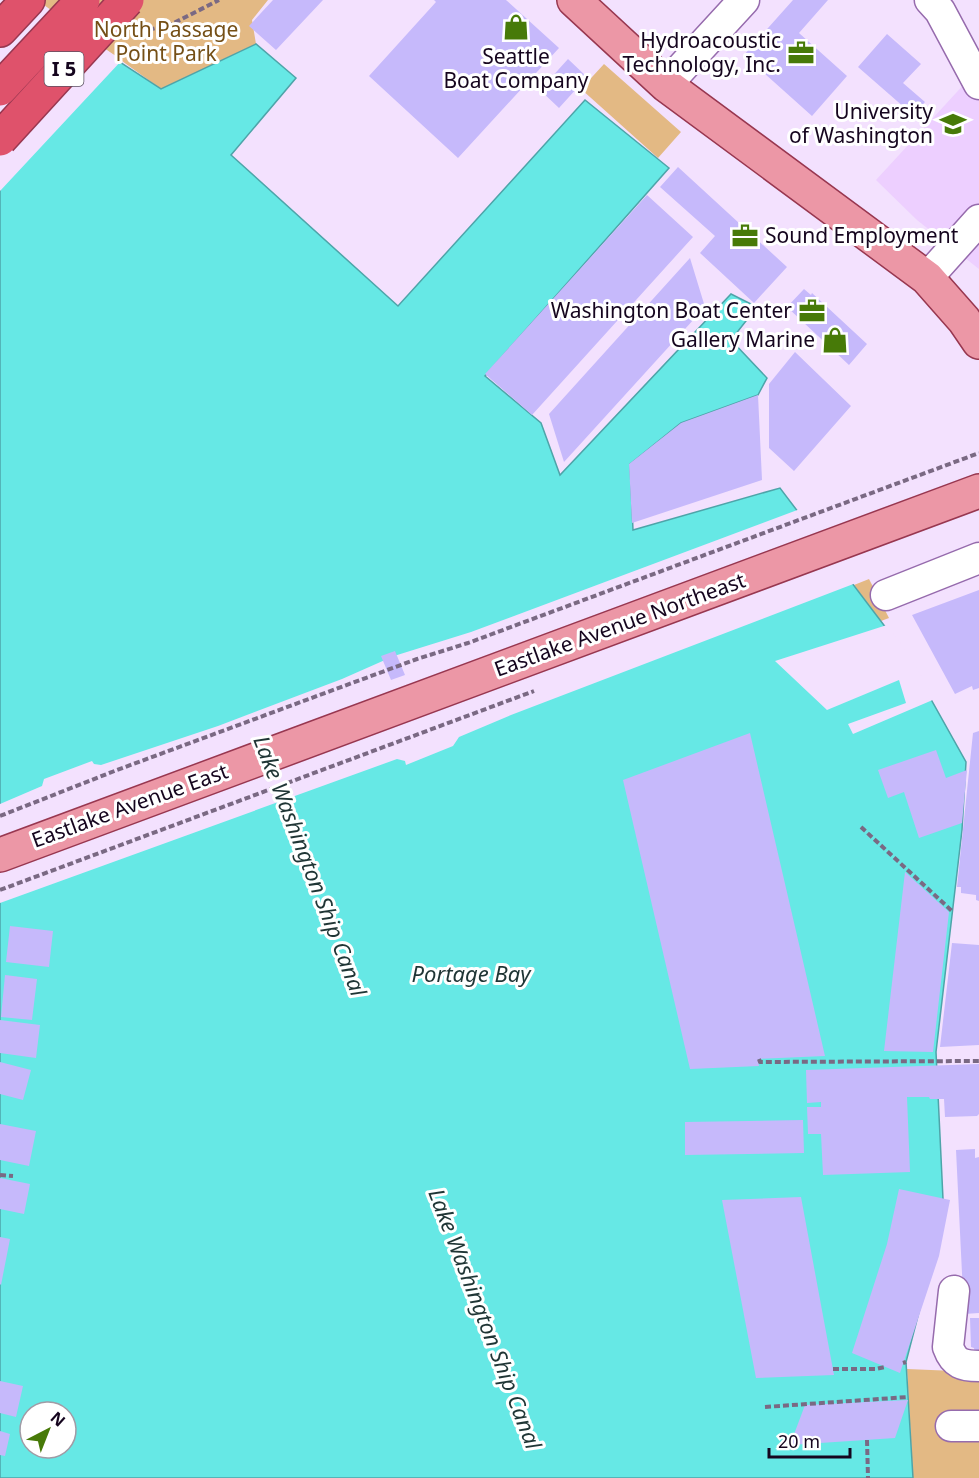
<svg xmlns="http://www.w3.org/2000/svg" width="979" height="1478" font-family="'Noto Sans',sans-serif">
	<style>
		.built { fill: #edcfff }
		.green { fill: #e3b984 }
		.water { fill: #66e8e5; stroke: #4ea4a9; stroke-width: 1.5; fill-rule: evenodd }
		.pier { fill: #f3e1fe }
		.building { fill: #c6b9fb }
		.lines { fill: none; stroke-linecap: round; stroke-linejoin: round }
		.minor-casing { stroke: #966bad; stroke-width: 33 }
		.major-casing { stroke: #983750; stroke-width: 36 }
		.highway-casing { stroke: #983750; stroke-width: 36 }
		.path { stroke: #7a6983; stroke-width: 4; stroke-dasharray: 6 3; stroke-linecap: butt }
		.minor { stroke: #fff; stroke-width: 30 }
		.major { stroke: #ec97a6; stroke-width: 33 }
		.highway { stroke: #df526b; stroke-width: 33 }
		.highway-bridge-casing { stroke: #983750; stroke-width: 36; stroke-linecap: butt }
		.highway-bridge { stroke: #df526b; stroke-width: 33 }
		.labels { text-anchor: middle; stroke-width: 6; stroke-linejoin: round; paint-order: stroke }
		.shield { fill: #fff; stroke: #5b5062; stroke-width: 1.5 }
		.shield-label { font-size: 20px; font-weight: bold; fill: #15051e }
		.park-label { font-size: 21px; fill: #754f16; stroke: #fff }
		.poi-label { font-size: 21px; fill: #15051e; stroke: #fff; text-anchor: end }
		.street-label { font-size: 21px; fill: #15051e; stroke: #fff }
		.water-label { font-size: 22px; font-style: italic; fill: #1f3535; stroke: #fff }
	</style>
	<rect width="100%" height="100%" fill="#f3e1fe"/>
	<path class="built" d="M979,68V269L917,220L876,180Z"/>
	<path class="green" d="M37,0H268L252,20L256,44L161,89Z
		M604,64L681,132L658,158L581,89Z
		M869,579L889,618L881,621L854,585Z
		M907,1369L979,1372V1478H913Z"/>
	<path class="water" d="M0,0H25L161,89L256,44L296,78L231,155L398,306L585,100L669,168L485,376L541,423L560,475L731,294L757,307L731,340L767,378L758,395L681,423L630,464L633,530L780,488L905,653L966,762L962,830L936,1052L943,1199L937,1243L906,1362L913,1478H0ZM30,1412H66V1448H30Z"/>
	<path class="pier" d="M0,0H30L122,60L0,191Z
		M800,509L856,583L511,715L459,737L453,746L406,765L405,761L397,759L0,903V804L42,786L44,779L92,761L94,764L101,765L218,726L342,679L394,656L471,632Z
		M887,625L907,652L935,699L853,734L848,724L906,703L899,680L827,710L775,661Z"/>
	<path class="building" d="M273,0H323L276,50L249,26Z
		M434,0H506L559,48L458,158L369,76L436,2Z
		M793,0H828L799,33L847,76L812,116L744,55Z
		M887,34L921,64L903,83L925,102L913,115L858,67Z
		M568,59L587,77L559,108L540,90Z
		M678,167L787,267L754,303L700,253L715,236L660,187Z
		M647,195L693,237L532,415L485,374Z
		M690,258L705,307L564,462L549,414Z
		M804,289L811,295L812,293L867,344L849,365L787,307Z
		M795,352L851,406L794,471L769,448V384Z
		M758,395L762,480L632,523L629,464L681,423Z
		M979,590V688L973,690L972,686L955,694L912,615Z
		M395,651L405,675L391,680L381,656Z
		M979,731V901L976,900V895L961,893V887H957L973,733Z
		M750,733L825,1056L758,1059L759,1066L690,1069L623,780Z
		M936,750L946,778L967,770L962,823L919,838L904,792L888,798L878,770Z
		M905,872L949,912L933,1052L884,1051Z
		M10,926L53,931L49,967L6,962Z
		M952,943L979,945V1045L940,1047Z
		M5,975L37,979L32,1020L1,1017Z
		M0,1020L40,1025L36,1058L0,1053Z
		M0,1062L31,1070L23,1100L0,1094Z
		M979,1064V1114L977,1116L945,1117L944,1099H930L929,1097H907L910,1172L823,1175L821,1134H808L807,1107H821V1102L807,1103L806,1070Z
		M803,1120L804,1153L685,1155V1122Z
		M0,1124L36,1131L29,1166L0,1160Z
		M975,1149V1158L979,1157V1313L964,1314L956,1150Z
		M0,1178L30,1184L24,1214L0,1209Z
		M899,1189L950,1200L939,1256L900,1373L852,1353L887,1244Z
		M801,1197L834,1375L756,1378L722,1200Z
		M0,1237L10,1239L1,1285L0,1284Z
		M970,1318H979V1356H975L974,1348L971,1347Z
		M0,1381L23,1386L16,1417L0,1413Z
		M908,1400L895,1438L790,1445L805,1405Z
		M0,1431L10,1434L5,1456L0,1455Z"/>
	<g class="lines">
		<g class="minor-casing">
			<path id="minor" d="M930,0L940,11L979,84
				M666,85L744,0
				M927,278L979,220
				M886,595L979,558
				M954,1291L948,1347C954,1364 963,1366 979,1366
				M951,1426H979"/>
		</g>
		<g class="major-casing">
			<path id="major" d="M574,0L666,85L927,278L964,320L979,342
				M0,855L979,491"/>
		</g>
		<g class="highway-casing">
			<path id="highway" d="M0,30L28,0"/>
		</g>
		<path class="path" d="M140,32L172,24L219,0
			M0,816L117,770L417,659L468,643L979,453
			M861,827L952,911
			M0,890L534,691
			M759,1059L760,1062L979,1061
			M0,1175L13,1176
			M903,1363L906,1362
			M833,1369H876L885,1367
			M765,1407L908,1397
			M867,1440L868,1478"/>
		<use href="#minor" class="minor"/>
		<use href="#major" class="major"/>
		<use href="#highway" class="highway"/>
		<g class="highway-bridge-casing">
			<path id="highway-bridge" d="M0,89L83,0
				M0,139L127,0"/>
		</g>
		<use href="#highway-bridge" class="highway-bridge"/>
	</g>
	<defs>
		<g id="shop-bare" transform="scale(2.07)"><path d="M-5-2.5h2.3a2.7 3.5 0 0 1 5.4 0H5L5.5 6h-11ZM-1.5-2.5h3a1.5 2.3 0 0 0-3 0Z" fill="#477a08" stroke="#fff" stroke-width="2.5" paint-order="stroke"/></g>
		<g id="office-bare" transform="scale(2.07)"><path d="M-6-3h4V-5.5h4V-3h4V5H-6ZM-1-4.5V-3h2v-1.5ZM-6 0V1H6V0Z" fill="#477a08" stroke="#fff" stroke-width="2.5" paint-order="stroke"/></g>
		<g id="university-bare" transform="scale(2.07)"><path d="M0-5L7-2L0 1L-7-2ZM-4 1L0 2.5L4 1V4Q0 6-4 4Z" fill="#477a08" stroke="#fff" stroke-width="2.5" paint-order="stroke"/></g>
	</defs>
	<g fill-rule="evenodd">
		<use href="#shop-bare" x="516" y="27"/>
		<use href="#office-bare" x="801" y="53"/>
		<use href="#university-bare" x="953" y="124"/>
		<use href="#office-bare" x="745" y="236"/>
		<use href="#office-bare" x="812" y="311"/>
		<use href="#shop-bare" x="835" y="340"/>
	</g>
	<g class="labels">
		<rect class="shield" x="44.5" y="52" width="39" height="34" rx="4.5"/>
		<g class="shield-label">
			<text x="64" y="76">I 5</text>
		</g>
		<g class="park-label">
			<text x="166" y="37">North Passage<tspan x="166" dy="24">Point Park</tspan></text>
		</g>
		<g class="poi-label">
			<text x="781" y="48">Hydroacoustic<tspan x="781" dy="24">Technology, Inc.</tspan></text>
			<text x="516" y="64" text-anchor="middle">Seattle<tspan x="516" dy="24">Boat Company</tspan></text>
			<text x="933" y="119">University<tspan x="933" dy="24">of Washington</tspan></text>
			<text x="765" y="243" text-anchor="start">Sound Employment</text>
			<text x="792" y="318">Washington Boat Center</text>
			<text x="815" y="347">Gallery Marine</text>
		</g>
		<g class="street-label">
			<text transform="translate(620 625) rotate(-20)" y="7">Eastlake Avenue Northeast</text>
			<text transform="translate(130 806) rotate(-20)" y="7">Eastlake Avenue East</text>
		</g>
		<g class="water-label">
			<text transform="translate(310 866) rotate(69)" y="8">Lake Washington Ship Canal</text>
			<text x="471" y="982">Portage Bay</text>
			<text transform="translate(485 1319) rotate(69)" y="8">Lake Washington Ship Canal</text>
		</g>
	</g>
	<g transform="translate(48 1430) rotate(42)"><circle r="28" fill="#ffffff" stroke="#a19ba5" stroke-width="1.5"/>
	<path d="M0-4.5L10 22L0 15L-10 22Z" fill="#477a08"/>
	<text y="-9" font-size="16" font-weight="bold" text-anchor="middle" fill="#15051e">N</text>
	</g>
	<path d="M769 1448v9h81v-9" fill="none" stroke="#15051e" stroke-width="3"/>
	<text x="778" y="1448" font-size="18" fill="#15051e" stroke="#ffffff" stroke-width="4.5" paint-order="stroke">20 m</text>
</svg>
